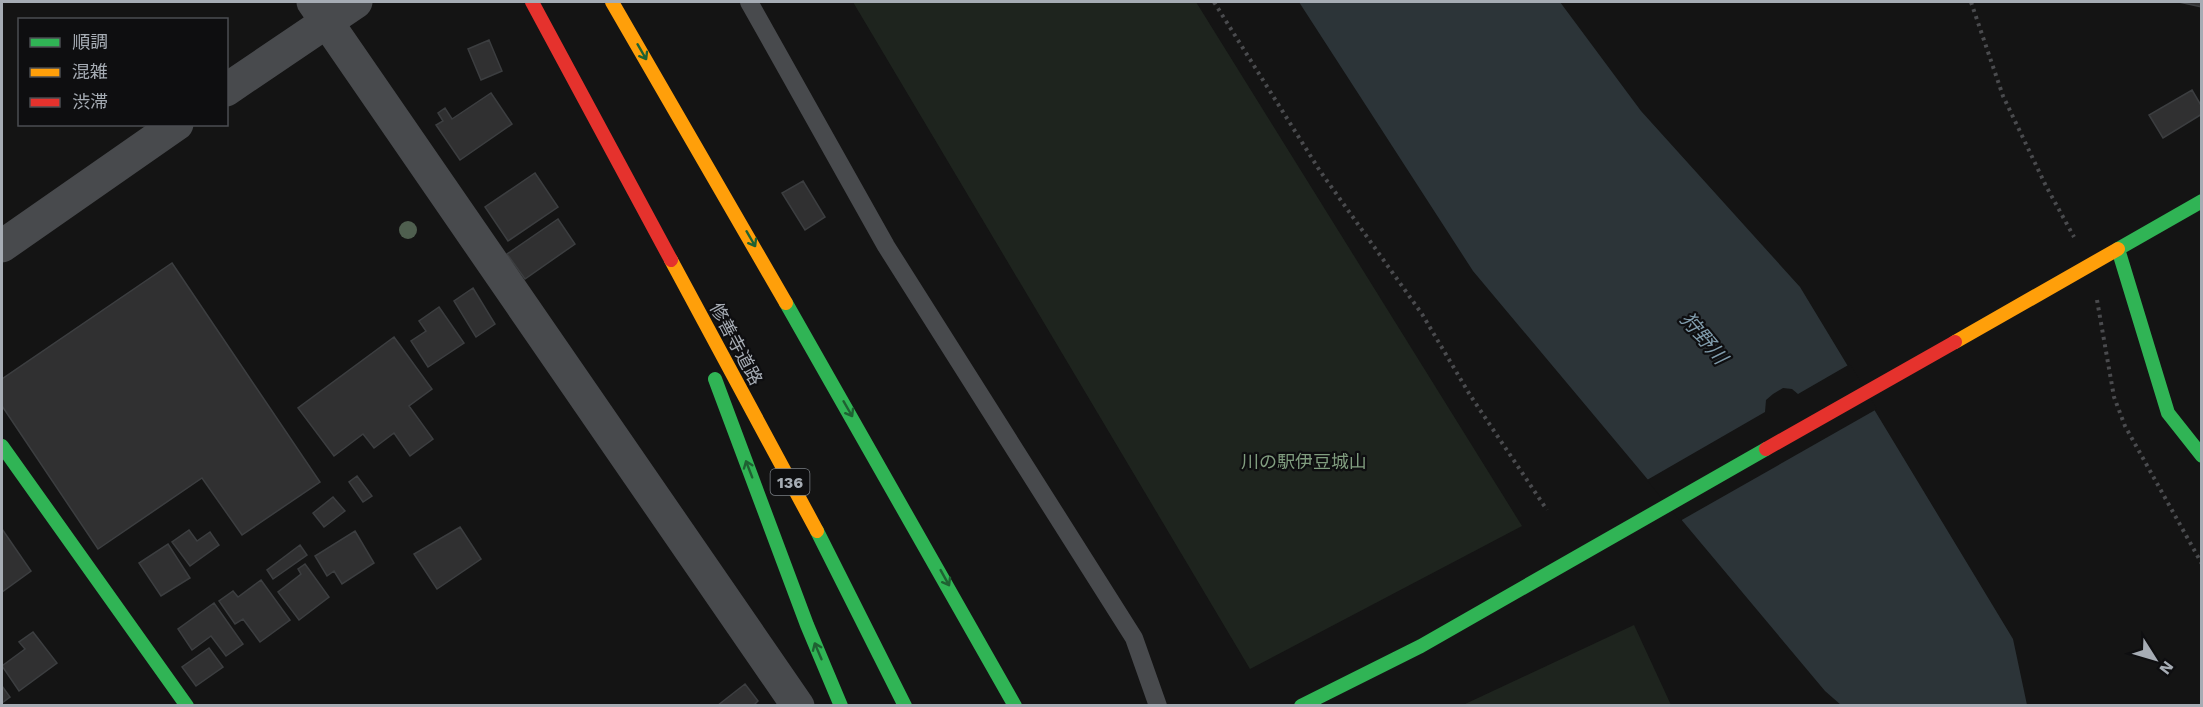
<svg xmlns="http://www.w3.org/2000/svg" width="2203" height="707" font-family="'Work Sans','Noto Sans JP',sans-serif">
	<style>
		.green { fill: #1e241e }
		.water { fill: #2c3438 }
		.pier { fill: #141414 }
		.building { fill: #303031; stroke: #3c3e40; stroke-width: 1.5 }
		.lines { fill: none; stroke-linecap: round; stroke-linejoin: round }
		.path { stroke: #4a4b4e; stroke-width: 4; stroke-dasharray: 3 4.5; stroke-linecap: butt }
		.lane { stroke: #484a4d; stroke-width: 18 }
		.street { stroke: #484a4d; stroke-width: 33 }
		.fast { stroke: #30b455; stroke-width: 14 }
		.slow { stroke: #ff9f0a; stroke-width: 14 }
		.jam { stroke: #e5322d; stroke-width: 14 }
		.tree { fill: #4f5f4f }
		.oneway { stroke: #1f6132 }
		.labels { text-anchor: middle; stroke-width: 4.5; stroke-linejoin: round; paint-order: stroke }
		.shield { fill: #0e0e10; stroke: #787d83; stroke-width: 1.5 }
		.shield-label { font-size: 16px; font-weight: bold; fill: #a6acb4 }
		.street-label { font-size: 18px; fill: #a6acb4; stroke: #0e0e10 }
		.park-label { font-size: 18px; fill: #809d7f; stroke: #0e0e10 }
		.water-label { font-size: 20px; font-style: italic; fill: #809cac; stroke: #0e0e10 }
	</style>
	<rect width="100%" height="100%" fill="#141414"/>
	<path class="green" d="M853,2H1196L1522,526L1250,669Z
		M1634,625L1671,705H1463Z"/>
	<path class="water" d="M1299,2H1560L1641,111L1800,287L2013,639L2027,705H1841L1825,691L1473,271Z"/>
	<path class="pier" d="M1850,364L1877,409L1680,521L1647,480L1765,412L1766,400L1773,394L1783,388L1792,389L1798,394Z"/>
	<path class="building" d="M2179,2H2202V7Z
		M489,40L502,71L481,80L468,49Z
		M2192,90L2202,107V114L2163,138L2149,115Z
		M491,93L512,124L460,160L436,125L443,121L438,113L445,108L452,119Z
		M535,173L558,207L508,241L485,207Z
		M803,181L825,217L805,230L782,193Z
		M558,219L575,244L525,279L507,254Z
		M172,263L320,482L242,535L202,478L98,549L2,406V379Z
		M473,288L495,324L476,337L454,301Z
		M439,307L464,343L428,367L411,341L426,331L419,321Z
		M394,337L432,389L409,406L433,439L410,456L394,433L374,448L363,434L334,456L298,408Z
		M357,476L372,496L363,502L349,482Z
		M333,497L345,511L324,527L313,513Z
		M460,527L481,559L437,589L414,554Z
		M2,529L31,571L2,592Z
		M189,530L197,541L210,532L219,545L190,566L172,542Z
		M355,531L374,563L342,584L334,571L327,576L315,556Z
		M168,544L190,578L161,596L139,563Z
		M300,545L307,555L273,579L267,570Z
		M305,564L329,597L299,620L278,592L301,574L298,569Z
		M261,580L290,620L260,642L243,619L235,624L219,601L233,591L238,597Z
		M214,603L243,644L226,656L211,636L192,650L178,629Z
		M33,632L57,663L19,691L2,666L25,649L19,642Z
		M209,648L223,667L196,686L182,667Z
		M745,684L758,701L753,706H717Z
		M2,686L10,697L2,703Z"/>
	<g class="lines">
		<path class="path" d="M1214,2L1320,171L1422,314L1470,395L1547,510
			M1971,2L2003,96L2046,186L2074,237
			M2097,300L2114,397L2125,426L2202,564"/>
		<path class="lane" d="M749,2L886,246L1134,638L1158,706"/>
		<path class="street" d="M313,2L798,706
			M226,90L356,2
			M2,246L177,124"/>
		<path class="fast" d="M2202,201L2118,249L2168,413L2202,456
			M786,303L1015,706
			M715,379L807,625L841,706
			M2,446L187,706
			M817,531L905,706
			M1301,706L1421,646L1766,449"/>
		<path class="slow" d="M612,2L786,303
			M671,260L817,531
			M1955,342L2118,249"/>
		<path class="jam" d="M532,2L671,260
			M1766,449L1955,342"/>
	</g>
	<circle class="tree" cx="408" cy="230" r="9"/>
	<defs><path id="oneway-shaft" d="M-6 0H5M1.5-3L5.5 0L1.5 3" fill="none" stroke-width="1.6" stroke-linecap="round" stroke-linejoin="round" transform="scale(1.5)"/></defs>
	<g class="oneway">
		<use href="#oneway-shaft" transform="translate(642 52) rotate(60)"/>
		<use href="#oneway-shaft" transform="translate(751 239) rotate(60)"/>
		<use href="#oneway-shaft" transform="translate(848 409) rotate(60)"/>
		<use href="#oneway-shaft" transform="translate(749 469) rotate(-111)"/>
		<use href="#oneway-shaft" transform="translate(945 578) rotate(61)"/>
		<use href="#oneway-shaft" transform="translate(818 651) rotate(-113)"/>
	</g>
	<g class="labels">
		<rect class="shield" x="770.5" y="469" width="39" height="26" rx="4.5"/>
		<g class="shield-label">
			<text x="790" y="488">136</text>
		</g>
		<g class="street-label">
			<text transform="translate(736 344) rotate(62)" y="6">修善寺道路</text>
		</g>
		<g class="park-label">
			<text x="1304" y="468">川の駅伊豆城山</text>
		</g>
		<g class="water-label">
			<text transform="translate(1704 338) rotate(50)" y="7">狩野川</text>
		</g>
	</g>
	<rect width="2203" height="707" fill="none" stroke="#a6acb4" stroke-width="6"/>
	<rect x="18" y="18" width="210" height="108" fill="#0e0e10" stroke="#4b4d52" stroke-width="1.5"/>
	<rect x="30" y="38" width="30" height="9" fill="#30b455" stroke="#4b4d52" stroke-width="1.5"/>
	<text x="72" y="48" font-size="18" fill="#a6acb4">順調</text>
	<rect x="30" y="68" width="30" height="9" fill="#ff9f0a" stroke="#4b4d52" stroke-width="1.5"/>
	<text x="72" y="78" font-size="18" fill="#a6acb4">混雑</text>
	<rect x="30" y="98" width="30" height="9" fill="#e5322d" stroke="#4b4d52" stroke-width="1.5"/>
	<text x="72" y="108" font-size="18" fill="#a6acb4">渋滞</text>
	<g transform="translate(2155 659) rotate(127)" stroke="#0e0e10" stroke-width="4.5" paint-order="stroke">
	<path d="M0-4.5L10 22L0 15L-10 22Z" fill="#a6acb4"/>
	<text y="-9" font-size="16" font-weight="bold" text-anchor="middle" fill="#a6acb4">N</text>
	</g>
</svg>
